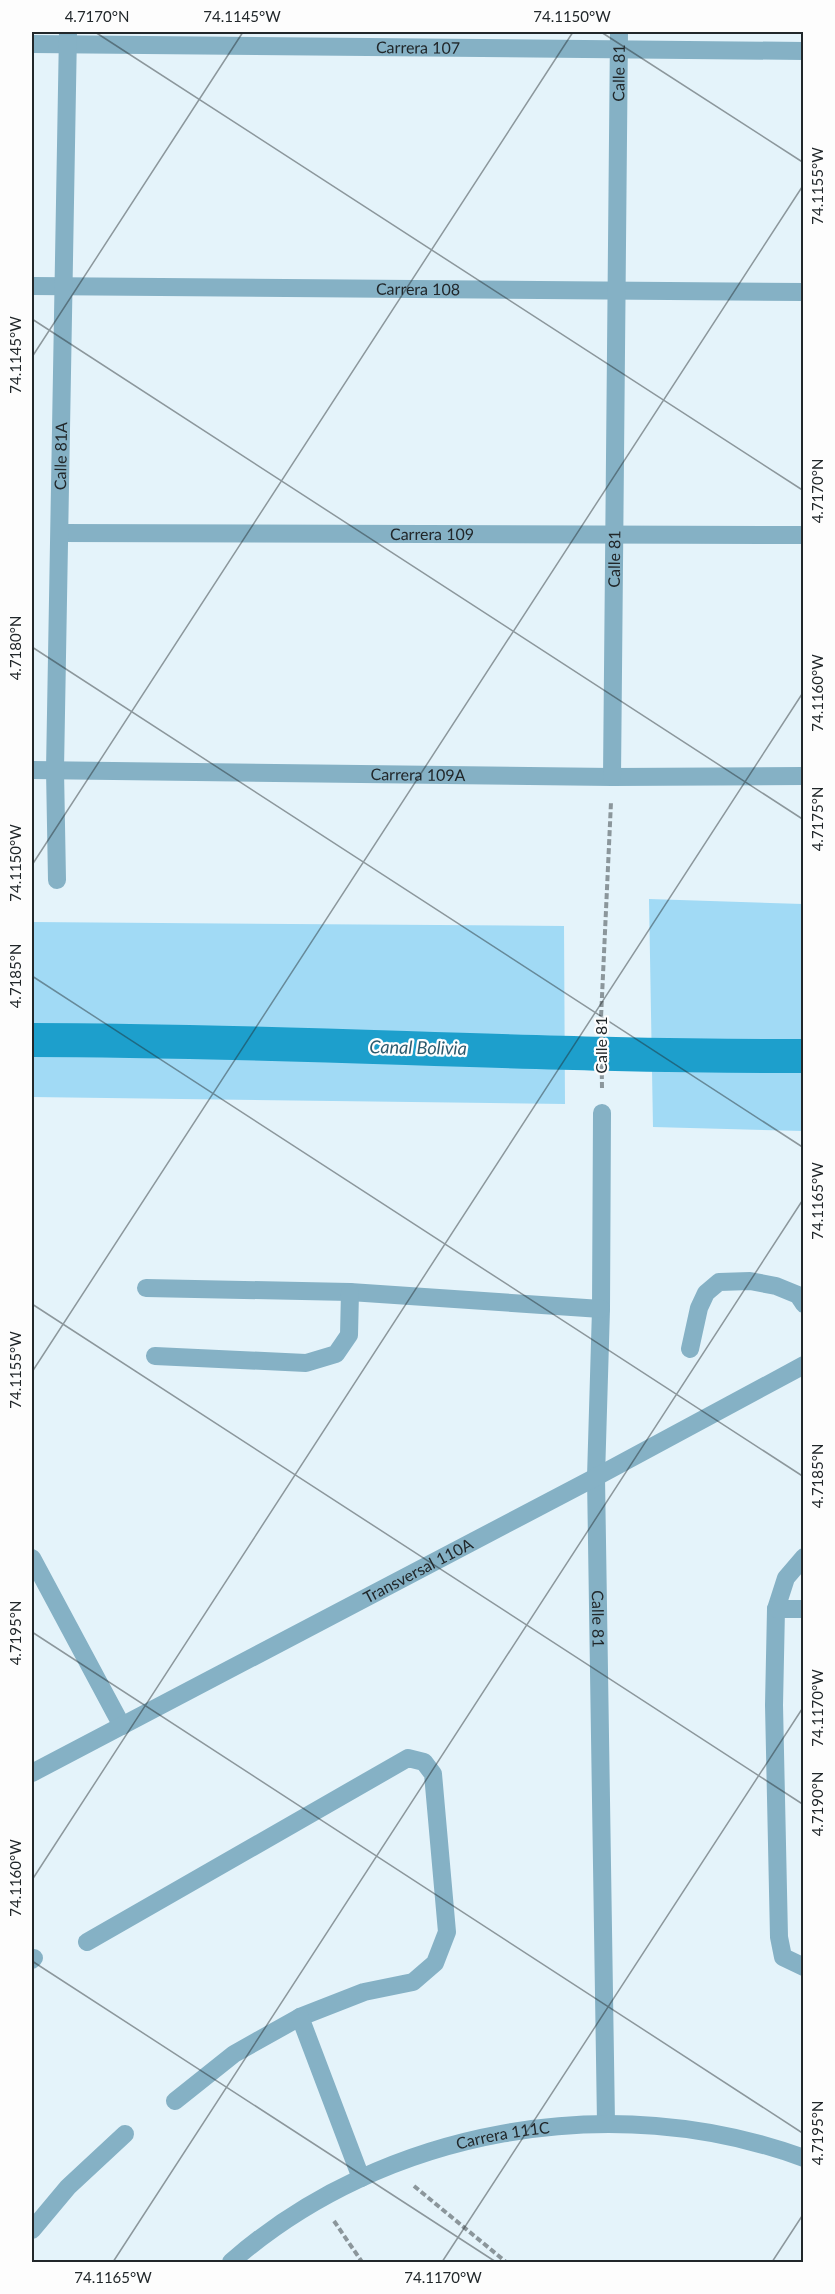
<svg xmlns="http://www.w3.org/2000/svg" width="835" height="2294" font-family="Lato,sans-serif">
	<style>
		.green { fill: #a1daf5 }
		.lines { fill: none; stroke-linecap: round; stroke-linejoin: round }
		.canal { stroke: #1d9fcc; stroke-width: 34 }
		.path { stroke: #8b969b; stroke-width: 4; stroke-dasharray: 6 3; stroke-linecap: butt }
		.minor { stroke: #85b1c5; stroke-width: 18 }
		.ticks { fill: none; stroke: #21272a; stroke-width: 1.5; stroke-opacity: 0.45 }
		.labels { text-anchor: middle; stroke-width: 4.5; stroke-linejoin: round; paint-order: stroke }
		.street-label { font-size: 16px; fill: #21272a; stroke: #fdfdfd }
		.water-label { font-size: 18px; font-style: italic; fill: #2b5a6e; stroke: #fdfdfd }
		.neatline { fill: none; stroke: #21272a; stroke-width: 2 }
		.ticks-label { font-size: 15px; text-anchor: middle; fill: #21272a }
	</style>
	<rect width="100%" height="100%" fill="#e4f3fa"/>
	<path class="green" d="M649,899L803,904V1131L653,1127Z
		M32,922L564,926L565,1104L32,1097Z"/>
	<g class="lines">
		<path class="canal" d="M32,1040C289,1040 546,1057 804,1056"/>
		<path class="path" d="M602,1088L601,1018L611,802
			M414,2186L506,2262
			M334,2221L362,2262"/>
		<g class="minor">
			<path id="s1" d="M32,44L804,51"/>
			<path id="s2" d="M32,286L804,292"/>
			<path id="s3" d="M60,533L804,535"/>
			<path id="s4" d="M32,770L612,777L804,776"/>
			<path id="s5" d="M612,777L619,32"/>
			<path id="s6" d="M57,880L55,770L68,32"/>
			<path id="s7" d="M602,1113L601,1309L596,1477L606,2123"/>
			<path d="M146,1288L350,1292L601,1309"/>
			<path d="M690,1349L699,1308L706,1293L719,1282L750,1281L776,1286L798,1295L804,1304"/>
			<path d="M155,1356L306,1363L336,1354L349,1335L350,1292"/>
			<path d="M804,1557L786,1578L776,1609L774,1705L779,1937L783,1957L804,1967"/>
			<path d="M32,1558L122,1726"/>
			<path d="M776,1609H804"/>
			<path id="s8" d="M32,1773L596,1477L804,1365"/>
			<path d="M87,1942L408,1758L424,1762L433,1774L447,1932L435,1963L413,1982L364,1992L300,2017L234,2054L175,2101"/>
			<path d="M32,1960L34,1958"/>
			<path d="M300,2017L361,2178"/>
			<path d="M32,2230L68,2187L125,2134"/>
			<path id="s9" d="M231,2262C384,2128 613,2088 804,2158"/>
		</g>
	</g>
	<path class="ticks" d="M95,32L804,491M601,32L804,163M32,319L804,820M32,357L243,32M32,647L804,1148M32,865L573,32M32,976L804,1477M32,1304L804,1805M32,1372L804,184M32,1632L804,2134M32,1880L804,691M32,1961L496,2262M113,2262L804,1198M442,2262L804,1706M772,2262L804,2213"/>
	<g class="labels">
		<g class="street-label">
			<text dy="6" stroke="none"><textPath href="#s1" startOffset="386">Carrera 107</textPath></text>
			<text dy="6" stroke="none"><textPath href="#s5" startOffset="704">Calle 81</textPath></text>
			<text dy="6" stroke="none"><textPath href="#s2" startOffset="386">Carrera 108</textPath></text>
			<text dy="6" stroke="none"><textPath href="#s6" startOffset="424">Calle 81A</textPath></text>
			<text dy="6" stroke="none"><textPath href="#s3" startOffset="372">Carrera 109</textPath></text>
			<text dy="6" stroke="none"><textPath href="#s5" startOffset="218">Calle 81</textPath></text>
			<text dy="6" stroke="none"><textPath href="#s4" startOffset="386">Carrera 109A</textPath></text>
			<text transform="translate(601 1045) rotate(-90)" y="6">Calle 81</text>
			<text dy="6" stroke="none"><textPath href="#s8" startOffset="436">Transversal 110A</textPath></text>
			<text dy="6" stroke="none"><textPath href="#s7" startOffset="506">Calle 81</textPath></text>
			<text dy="6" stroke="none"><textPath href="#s9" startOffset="304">Carrera 111C</textPath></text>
		</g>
		<g class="water-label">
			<text transform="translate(418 1048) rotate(1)" y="6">Canal Bolivia</text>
		</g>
	</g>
	<rect width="835" height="2294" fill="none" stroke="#fdfdfd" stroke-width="66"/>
	<rect x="33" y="33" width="769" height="2228" class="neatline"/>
	<g class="ticks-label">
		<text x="97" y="22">4.7170°N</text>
		<text x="242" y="22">74.1145°W</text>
		<text x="572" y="22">74.1150°W</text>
		<text transform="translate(818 186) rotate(-90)" y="5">74.1155°W</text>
		<text transform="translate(16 355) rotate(-90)" y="5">74.1145°W</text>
		<text transform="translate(818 491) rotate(-90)" y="5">4.7170°N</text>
		<text transform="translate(16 648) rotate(-90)" y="5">4.7180°N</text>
		<text transform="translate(818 693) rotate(-90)" y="5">74.1160°W</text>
		<text transform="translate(818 819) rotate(-90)" y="5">4.7175°N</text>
		<text transform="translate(16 863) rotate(-90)" y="5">74.1150°W</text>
		<text transform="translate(16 976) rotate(-90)" y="5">4.7185°N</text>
		<text transform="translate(818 1201) rotate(-90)" y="5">74.1165°W</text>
		<text transform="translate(16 1370) rotate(-90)" y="5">74.1155°W</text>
		<text transform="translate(818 1476) rotate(-90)" y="5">4.7185°N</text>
		<text transform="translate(16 1633) rotate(-90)" y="5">4.7195°N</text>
		<text transform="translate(818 1708) rotate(-90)" y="5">74.1170°W</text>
		<text transform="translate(818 1804) rotate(-90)" y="5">4.7190°N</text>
		<text transform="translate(16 1878) rotate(-90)" y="5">74.1160°W</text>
		<text transform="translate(818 2133) rotate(-90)" y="5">4.7195°N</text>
		<text x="113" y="2283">74.1165°W</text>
		<text x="443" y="2283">74.1170°W</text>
	</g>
</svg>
